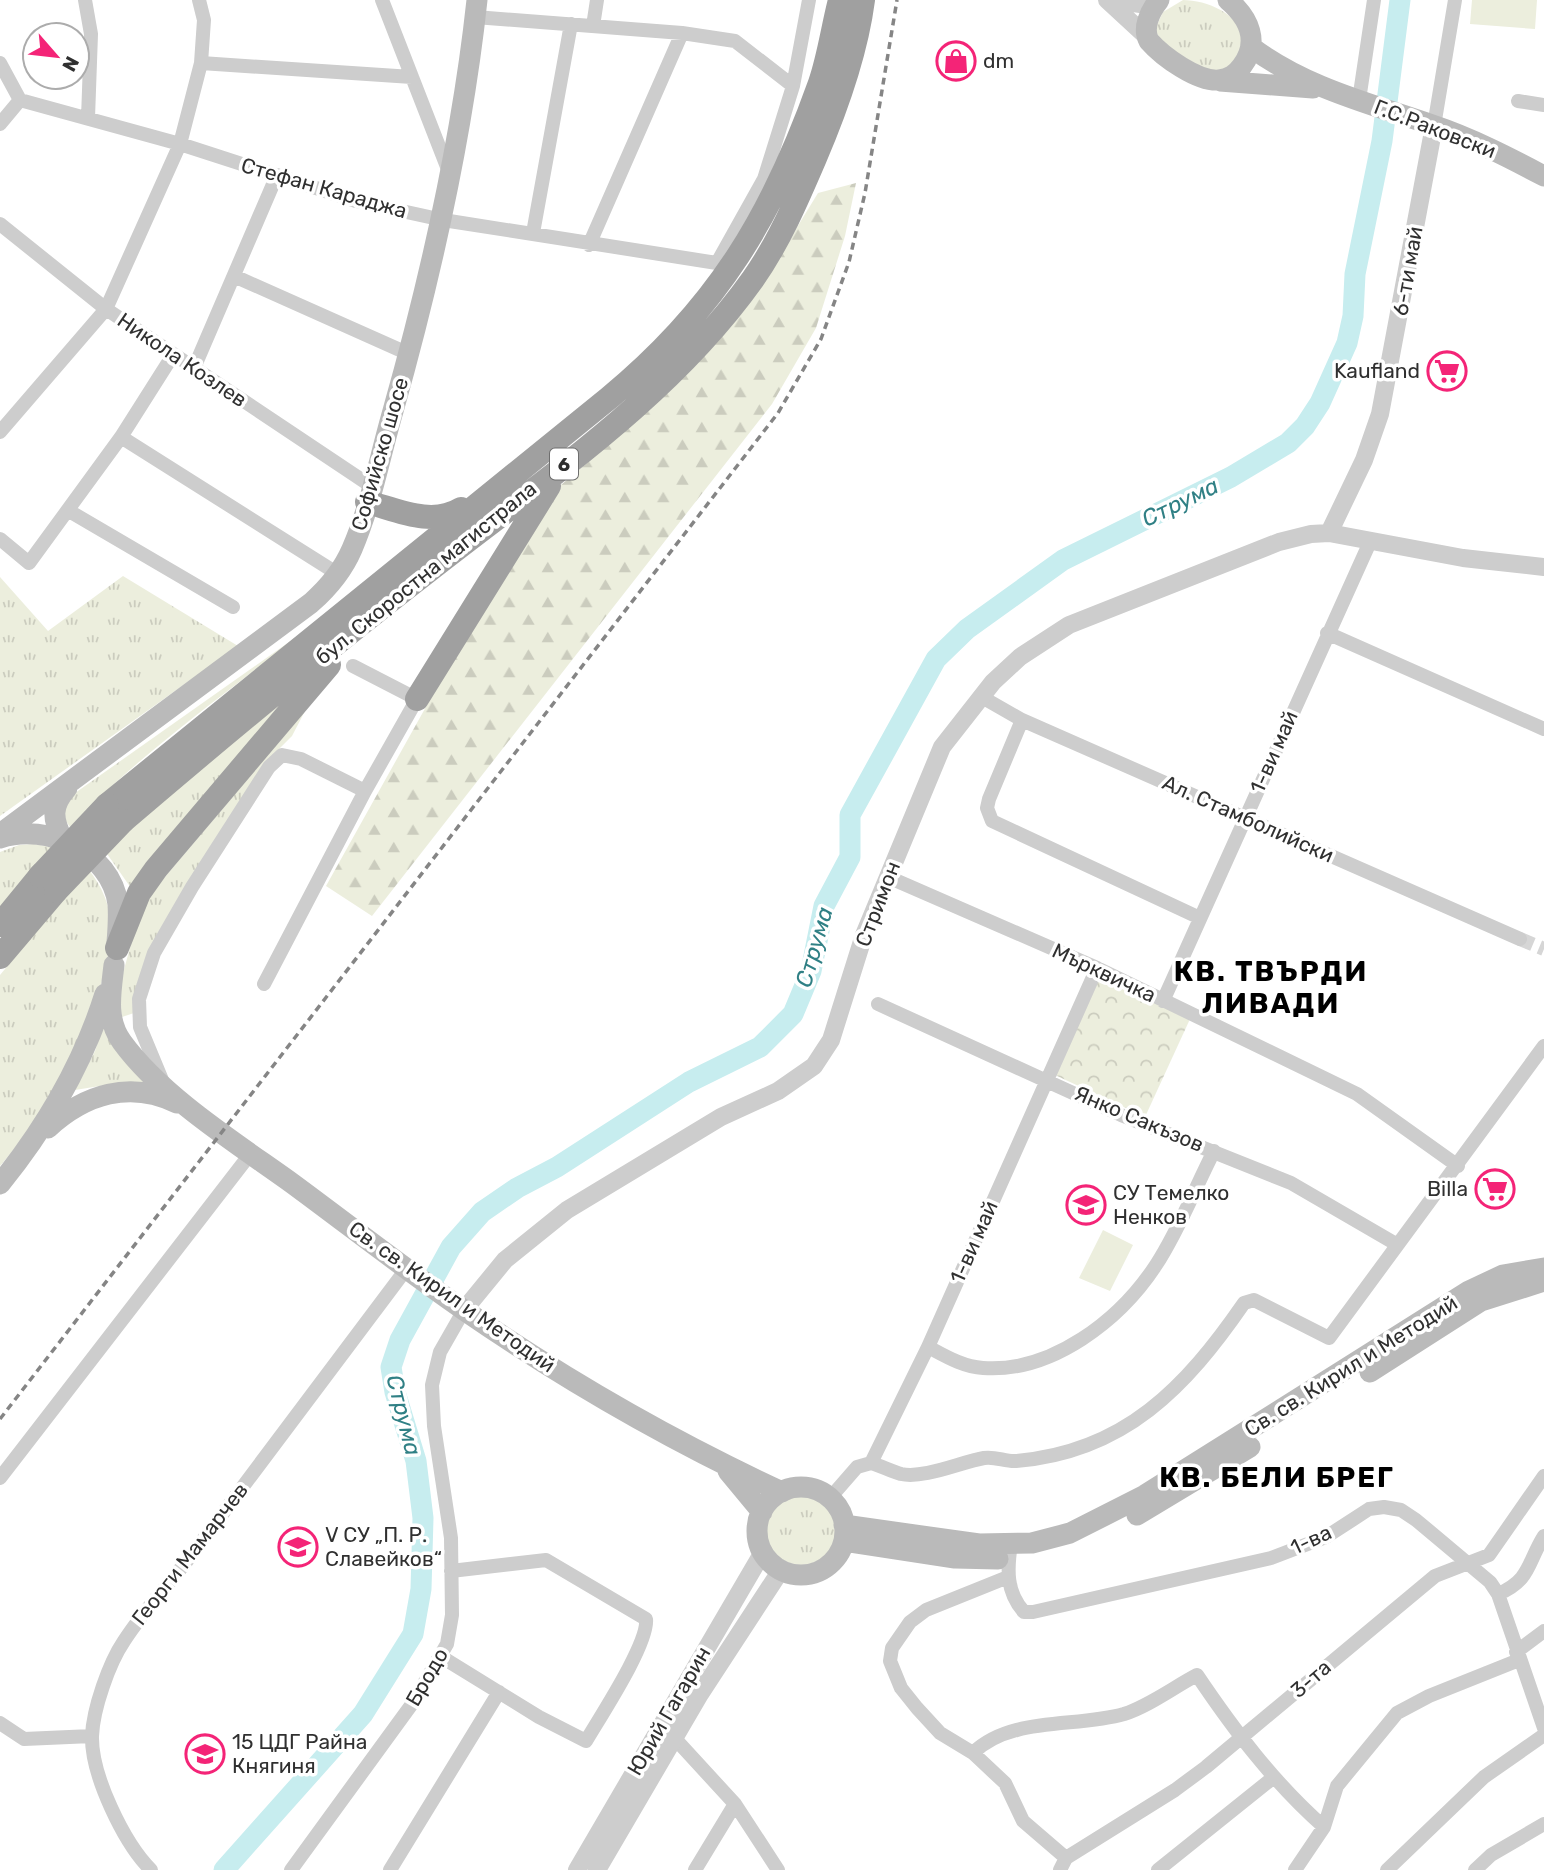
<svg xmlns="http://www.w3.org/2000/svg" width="1544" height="1870" font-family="Rubik,sans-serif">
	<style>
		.grass { fill: url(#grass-tufts) }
		.forest { fill: url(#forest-firs) }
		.park { fill: url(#park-crowns) }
		.pitch { fill: #eceedd }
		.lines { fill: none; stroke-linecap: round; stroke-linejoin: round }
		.river { stroke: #c7edef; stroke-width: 21 }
		.minor-tunnel { stroke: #d6d6d6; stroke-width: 14; stroke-dasharray: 14 7; stroke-linecap: butt }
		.minor { stroke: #cdcdcd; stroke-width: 14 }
		.tertiary { stroke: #cdcdcd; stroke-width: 18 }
		.secondary { stroke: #bababa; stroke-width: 21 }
		.trunk { stroke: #a0a0a0; stroke-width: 24 }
		.rail { stroke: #858585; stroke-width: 3.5; stroke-dasharray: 7 5; stroke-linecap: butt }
		.trunk-bridge { stroke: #a0a0a0; stroke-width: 24 }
		.labels { text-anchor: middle; stroke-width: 7; stroke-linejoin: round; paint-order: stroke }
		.shield { fill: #fff; stroke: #6e6e6e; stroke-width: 2 }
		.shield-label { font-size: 19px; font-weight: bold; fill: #303030 }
		.poi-label { font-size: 21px; fill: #303030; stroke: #fff; text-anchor: start }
		.street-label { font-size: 21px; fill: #303030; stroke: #fff }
		.water-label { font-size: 23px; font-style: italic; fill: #308085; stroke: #fff }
		.district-label { font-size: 28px; font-weight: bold; letter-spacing: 2px; fill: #000; stroke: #fff }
	</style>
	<defs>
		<pattern id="grass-tufts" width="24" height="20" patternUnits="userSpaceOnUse" patternTransform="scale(1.75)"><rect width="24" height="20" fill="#eceedd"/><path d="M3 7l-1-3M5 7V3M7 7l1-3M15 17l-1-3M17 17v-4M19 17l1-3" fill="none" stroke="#cbccbe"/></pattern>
		<pattern id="forest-firs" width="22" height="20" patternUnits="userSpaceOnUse" patternTransform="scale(1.75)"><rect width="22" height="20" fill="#eceedd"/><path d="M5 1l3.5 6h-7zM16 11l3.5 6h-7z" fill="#cbccbe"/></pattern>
		<pattern id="park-crowns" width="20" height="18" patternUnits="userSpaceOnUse" patternTransform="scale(1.75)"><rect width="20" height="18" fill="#eceedd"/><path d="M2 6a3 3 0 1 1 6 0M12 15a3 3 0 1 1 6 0" fill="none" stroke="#cbccbe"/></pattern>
	</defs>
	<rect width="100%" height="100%" fill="#fff"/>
	<path class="grass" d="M1183,0C1209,0 1252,18 1240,52C1237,60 1227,67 1221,73C1199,69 1164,53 1155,29L1163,12Z
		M123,576L238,646L0,816V577L48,631Z
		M313,625C231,690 142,751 70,827L63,817L68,798Z
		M309,677L131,888L105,851Z
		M305,711L292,736L273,755L174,908L134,1013L122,1017L117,995L142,904Z
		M34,844L52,847L0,907V852L19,845Z
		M88,869C103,887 112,909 111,933C106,1006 48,1112 0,1166V975Z
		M104,1022L148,1087L125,1082L75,1090L95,1051Z
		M766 1530a35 35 0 1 1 70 0a35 35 0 1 1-70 0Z"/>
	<path class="forest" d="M856,183L845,236L816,328L772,404L372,916L326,886L432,696L555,490L626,430L788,242L818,193Z"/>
	<path class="park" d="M1100,977L1190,1019L1145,1117L1055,1075Z"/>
	<path class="pitch" d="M1472,0H1537L1535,29L1470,24Z
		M1103,1230L1133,1245L1110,1291L1079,1278Z"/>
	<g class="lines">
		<path class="river" d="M224,1870L363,1714L413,1634L421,1589L423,1518L416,1461L395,1392L391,1367L400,1340L451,1247L482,1212L517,1188L557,1167L689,1082L760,1047L793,1014L811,971L824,906L850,857V815L936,659L967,629L1063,560L1231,477L1288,443L1305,426L1320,403L1347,343L1353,316L1355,274L1382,141L1400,0"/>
		<path class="minor-tunnel" d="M1520,939L1544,949"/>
		<path class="minor" d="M85,0L91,34L88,118
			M382,0L449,172
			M475,17L682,33L735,41L793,86
			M593,26L597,0
			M0,63L20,100
			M201,63L412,77
			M20,100L180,144L356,201L443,220L717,263L764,179L793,86L809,0
			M1359,100L1374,0
			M1518,101L1544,105
			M0,124L20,100
			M1434,126L1455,0
			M0,224L106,309L371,486
			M533,233L571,24
			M589,245L682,33
			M234,276L409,354
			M194,368L277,175
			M0,432L106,309L180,144L201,63L204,20L199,0
			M121,437L338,574
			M69,511L233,607
			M0,539L29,563L121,437L173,355
			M1327,633L1544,729
			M980,696L1022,720L1520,939
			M1022,720L989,799L987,808L992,821L1200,918
			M888,877L1097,968L1357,1094L1458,1166
			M264,984L365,791L417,699L353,666
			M1163,1001L1370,542
			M878,1004L1121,1115L1291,1183L1396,1244
			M162,1080L140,1027L139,999L154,953L192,887L269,767L282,755L301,759L365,791
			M928,1347C945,1356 963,1367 983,1368C1052,1373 1120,1320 1156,1265C1179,1230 1195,1188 1214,1151
			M871,1463C881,1466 891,1471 901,1474C924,1479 961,1462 984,1458C995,1456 1006,1462 1016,1461C1125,1452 1186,1387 1244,1303L1254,1300L1329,1338L1544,1046
			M0,1478L251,1153
			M830,1498L857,1467L871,1463L928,1347L1097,968
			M1011,1544C1007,1569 1006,1592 1024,1612H1033L1271,1558L1326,1537L1369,1509L1384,1507L1401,1510L1416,1520L1490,1582L1498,1594L1544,1728
			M1008,1577L926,1610L910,1622L892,1648L890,1661L901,1688L917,1708L940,1733L973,1753L1005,1783L1023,1821L1066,1858
			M1498,1594C1531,1580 1527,1563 1544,1536
			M1516,1652L1544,1631
			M440,1656L539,1717L586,1741C600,1717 649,1643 646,1619L546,1560L451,1571
			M0,1723L24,1739L92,1736
			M668,1731L735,1804L778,1870
			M973,1753C1011,1716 1076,1728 1124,1714C1149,1706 1174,1687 1197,1675C1234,1730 1274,1783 1324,1827
			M151,1870C124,1843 91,1775 92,1736C93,1709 109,1663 124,1641C145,1608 173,1580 196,1549C267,1455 337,1361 407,1268
			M291,1870L412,1704L447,1644L452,1615L451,1538L434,1426L432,1385L440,1352L464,1310
			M390,1870L499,1692
			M695,1870L735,1804
			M1060,1870L1066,1858L1175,1790L1206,1767L1435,1576L1489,1555L1544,1476
			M1158,1870L1274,1777
			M1295,1870L1324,1827L1337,1786L1397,1713L1429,1696L1519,1660
			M1387,1870L1484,1777L1544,1735
			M1475,1870L1491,1855L1544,1824"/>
		<path class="tertiary" d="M1107,0L1146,36
			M1113,0L1154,6
			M1329,533L1364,460L1380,414L1434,126
			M464,1310L505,1260L567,1210L721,1117L778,1091L814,1066L831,1040L864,935L942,747L993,682L1020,657L1069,625L1279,542L1311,534L1329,533L1463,558L1544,567
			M577,1870L763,1552
			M597,1870L700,1694L781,1570"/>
		<path class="secondary" d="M1159,0C1150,11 1142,28 1149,41C1163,57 1198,82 1219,80C1230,79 1236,74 1242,66C1260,42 1249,18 1228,0
			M1251,47C1306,88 1369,103 1432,125C1471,138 1508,157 1544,176
			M1220,81L1313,88
			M0,834L311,603C328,588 343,570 352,549C371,505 380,456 393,411C431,276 462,140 477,0
			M0,838C47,822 111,852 118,904C119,917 118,930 117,942
			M63,840C52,819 51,806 67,788
			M114,965C111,992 105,1019 122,1042C162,1097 239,1145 293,1184C350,1226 406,1270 464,1310C564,1379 672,1441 782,1492
			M48,1128C85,1094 130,1080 177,1103
			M0,1184C46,1127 83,1064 105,994
			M1370,1372L1481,1301L1541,1282
			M728,1471L762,1512
			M757 1531a44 44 0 1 1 88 0a44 44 0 1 1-88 0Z
			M1137,1515L1250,1447
			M844,1525L979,1544L1032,1543L1070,1533L1145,1495L1469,1291L1503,1275L1544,1268
			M844,1541L955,1558L998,1559"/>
		<path class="trunk" d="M367,502C397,510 432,527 461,509
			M417,699L549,486
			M107,805L609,398C718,308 773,215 820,83C829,57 833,27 840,0
			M123,821C221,737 321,654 423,575C538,484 667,400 753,279C779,242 797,200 815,158C836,109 856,54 863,0
			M0,925L40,876
			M117,948L139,893L156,869L329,665
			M0,957L56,891"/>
		<path class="rail" d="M0,1419L778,413L821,339L849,262L865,193L897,0"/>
		<path class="trunk-bridge" d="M40,876L107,805
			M56,891L123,821"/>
	</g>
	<defs>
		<g id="shop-ring" transform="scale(2.0125)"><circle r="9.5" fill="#fff" stroke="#f42477" stroke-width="1.5"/><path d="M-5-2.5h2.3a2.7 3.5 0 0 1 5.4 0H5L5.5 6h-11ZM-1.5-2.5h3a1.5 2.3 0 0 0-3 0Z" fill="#f42477"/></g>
		<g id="supermarket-ring" transform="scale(2.0125)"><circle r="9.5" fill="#fff" stroke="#f42477" stroke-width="1.5"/><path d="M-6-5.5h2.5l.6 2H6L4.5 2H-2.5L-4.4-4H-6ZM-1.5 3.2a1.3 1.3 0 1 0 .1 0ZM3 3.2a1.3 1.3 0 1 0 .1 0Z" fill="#f42477"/></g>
		<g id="school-ring" transform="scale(2.0125)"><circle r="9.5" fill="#fff" stroke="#f42477" stroke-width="1.5"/><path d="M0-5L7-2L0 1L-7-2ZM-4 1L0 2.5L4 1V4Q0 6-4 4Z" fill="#f42477"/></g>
	</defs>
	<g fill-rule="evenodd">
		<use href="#shop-ring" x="956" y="61"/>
		<use href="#supermarket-ring" x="1447" y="371"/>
		<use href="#supermarket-ring" x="1495" y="1189"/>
		<use href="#school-ring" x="1086" y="1205"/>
		<use href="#school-ring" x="298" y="1547"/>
		<use href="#school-ring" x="205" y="1754"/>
	</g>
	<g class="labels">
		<rect class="shield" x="550" y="448.5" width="28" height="31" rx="5"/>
		<g class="shield-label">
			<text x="564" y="471">6</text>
		</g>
		<g class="poi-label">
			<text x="983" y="68">dm</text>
			<text x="1420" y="378" text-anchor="end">Kaufland</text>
			<text x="1468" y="1196" text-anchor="end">Billa</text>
			<text x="1113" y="1200">СУ Темелко<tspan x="1113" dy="24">Ненков</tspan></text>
			<text x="325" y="1542">V СУ „П. Р.<tspan x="325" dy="24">Славейков“</tspan></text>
			<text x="232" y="1749">15 ЦДГ Райна<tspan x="232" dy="24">Княгиня</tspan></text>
		</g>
		<g class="street-label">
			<text transform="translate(1435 129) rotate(21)" y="7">Г.С.Раковски</text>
			<text transform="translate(324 188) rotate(16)" y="7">Стефан Караджа</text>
			<text transform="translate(1408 271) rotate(-80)" y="7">6-ти май</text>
			<text transform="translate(182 360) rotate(34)" y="7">Никола Козлев</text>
			<text transform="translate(380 454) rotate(-74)" y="7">Софийско шосе</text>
			<text transform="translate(426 573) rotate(-39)" y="7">бул. Скоростна магистрала</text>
			<text transform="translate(1274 752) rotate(-66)" y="7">1-ви май</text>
			<text transform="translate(1248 819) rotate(24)" y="7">Ал. Стамболийски</text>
			<text transform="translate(878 904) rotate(-69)" y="7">Стримон</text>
			<text transform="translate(1104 973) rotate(25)" y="7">Мърквичка</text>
			<text transform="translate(1139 1119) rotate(23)" y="7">Янко Сакъзов</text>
			<text transform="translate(974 1242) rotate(-66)" y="7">1-ви май</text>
			<text transform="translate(452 1297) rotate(35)" y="7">Св. св. Кирил и Методий</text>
			<text transform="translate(1351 1366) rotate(-32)" y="7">Св. св. Кирил и Методий</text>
			<text transform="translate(1311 1540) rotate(-25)" y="7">1-ва</text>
			<text transform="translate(190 1554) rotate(-52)" y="7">Георги Мамарчев</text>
			<text transform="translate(427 1677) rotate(-60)" y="7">Бродо</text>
			<text transform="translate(1311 1679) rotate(-41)" y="7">3-та</text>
			<text transform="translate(669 1711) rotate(-60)" y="7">Юрий Гагарин</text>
		</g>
		<g class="water-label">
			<text transform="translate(1180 502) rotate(-26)" y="8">Струма</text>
			<text transform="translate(814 947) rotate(-74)" y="8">Струма</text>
			<text transform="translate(404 1415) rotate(76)" y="8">Струма</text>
		</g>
		<g class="district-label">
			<text x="1271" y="981">КВ. ТВЪРДИ<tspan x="1271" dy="32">ЛИВАДИ</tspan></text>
			<text x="1277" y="1487">КВ. БЕЛИ БРЕГ</text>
		</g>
	</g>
	<g transform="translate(56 56) rotate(118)"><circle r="33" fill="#ffffff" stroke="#acacac" stroke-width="2"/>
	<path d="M0-5L12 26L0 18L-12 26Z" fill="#f42477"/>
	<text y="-10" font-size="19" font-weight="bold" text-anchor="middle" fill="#303030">N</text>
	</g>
</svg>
